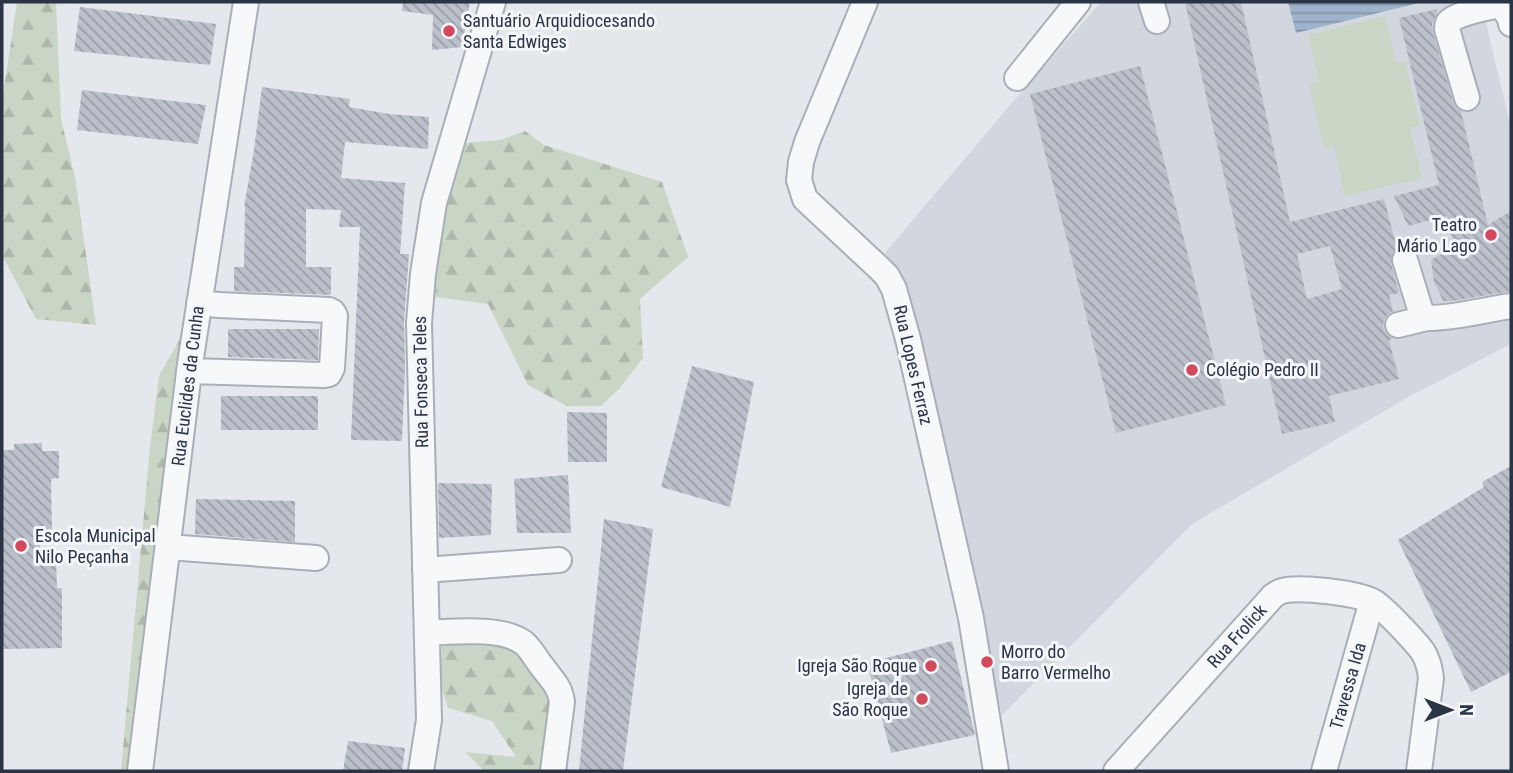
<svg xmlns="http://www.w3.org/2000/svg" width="1513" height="773" font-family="'Roboto Condensed',sans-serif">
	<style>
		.built { fill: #d2d6de }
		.forest { fill: url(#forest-firs) }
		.pitch { fill: #c9d6c5 }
		.water { fill: url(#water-rules) }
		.building { fill: url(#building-back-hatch); fill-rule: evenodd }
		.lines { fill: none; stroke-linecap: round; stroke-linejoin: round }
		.minor-casing { stroke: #a9aeb7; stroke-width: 28 }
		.minor { stroke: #f7f8fa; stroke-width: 24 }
		.poi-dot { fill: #d1495b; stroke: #f4f6f9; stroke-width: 2.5 }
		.labels { text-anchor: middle; stroke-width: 6; stroke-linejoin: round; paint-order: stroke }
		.poi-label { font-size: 18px; fill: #2b3445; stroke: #f4f6f9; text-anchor: start }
		.street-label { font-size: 18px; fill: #2b3445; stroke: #f4f6f9 }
	</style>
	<defs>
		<pattern id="forest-firs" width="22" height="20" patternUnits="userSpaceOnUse" patternTransform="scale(1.75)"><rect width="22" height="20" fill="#c9d6c5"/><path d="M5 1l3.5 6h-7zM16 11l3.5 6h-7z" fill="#adb8ab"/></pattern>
		<pattern id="water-rules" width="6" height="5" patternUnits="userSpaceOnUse" patternTransform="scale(1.75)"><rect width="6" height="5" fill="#9fb4cc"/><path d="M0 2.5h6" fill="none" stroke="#8293a7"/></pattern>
		<pattern id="building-back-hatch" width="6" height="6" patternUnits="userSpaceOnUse" patternTransform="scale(1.75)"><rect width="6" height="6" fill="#bbc0ca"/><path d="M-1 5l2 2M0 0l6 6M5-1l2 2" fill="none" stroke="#989da6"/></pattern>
	</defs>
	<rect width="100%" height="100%" fill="#e4e7ec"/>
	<path class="built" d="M1101,2H1481L1511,128V344L1410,396L1192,524L1002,715L902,276L885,253L1011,104Z"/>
	<path class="forest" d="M17,2H56L61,119L75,177L96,325L36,319L2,255V101Z
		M525,131L544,145L662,182L688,257L640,299L643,358L620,388L601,406H567L528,385L488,304L435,297L439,207L466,143L500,140Z
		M198,307L147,771H121L150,447L159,376Z
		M455,635L493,640L529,658L548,687L550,710L565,741L568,771H484L465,752L516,757L492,721L448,708L440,684L442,645Z"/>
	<path class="pitch" d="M1385,16L1396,63L1405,61L1420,125L1410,128L1422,178L1345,196L1334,146L1324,148L1309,84L1319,82L1308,35Z"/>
	<path class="water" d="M1288,2H1423L1296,33Z"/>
	<path class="building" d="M403,2H470L462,47L432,50L433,15L402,11Z
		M1185,2H1241L1290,222L1384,199L1397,248L1391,256V264L1399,293L1389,295L1393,311L1387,315L1384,320L1383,328L1387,335L1393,339L1389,340L1399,379L1329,396L1335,422L1282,434ZM1330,246L1342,289L1307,299L1297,254Z
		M80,7L216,24L210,65L74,51Z
		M1437,9V13L1432,24L1433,33L1453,102L1456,108L1461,111L1488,225L1511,211V291L1452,301H1443L1434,282L1431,260L1454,246L1447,216L1408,226L1394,196L1439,185L1399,18Z
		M1140,66L1226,405L1116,433L1030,94Z
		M262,87L350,99L349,107L389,114L429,117L428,149L345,142L341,178L405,183L400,254H409L404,322L405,367L402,441L351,440L360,227H339L341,210L306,209V267H331V295L234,291V267H244L245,207H244L254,150Z
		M82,90L206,105L198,144L77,130Z
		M228,329H319L318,360L228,357Z
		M692,366L754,382L730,507L661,487Z
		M221,396H318V430H221Z
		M567,412L607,413V462H568Z
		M42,443V451H59V478L51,479L52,530H40V561H56L57,588H62V648L2,649V450H14V444Z
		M1511,466V672L1471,692L1398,540L1484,487L1482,482Z
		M568,475L571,533H517L514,479Z
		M438,483L492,484L491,535L439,538Z
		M196,499L295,501V542L195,534Z
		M604,519L653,529L623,771H579Z
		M952,641L975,735L891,753L867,663Z
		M348,741L405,748L402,771H343Z"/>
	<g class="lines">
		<g class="minor-casing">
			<path id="minor" d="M865,2L807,142L801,162L799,180L805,199L878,267L887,276L894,289L908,339L971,618L996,771
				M1151,2L1157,21
				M1500,2L1510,19L1511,24
				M1017,78L1078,2
				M1467,98L1447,29C1447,27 1447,25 1448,23C1453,14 1490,7 1500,5
				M1405,260L1421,312L1427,318C1456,318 1483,310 1511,306
				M1398,325L1427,318
				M189,371L324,375L329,374L332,368L335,316L333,312L329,310L219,305L199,303
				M168,547L316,558
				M425,570L559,560
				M427,633C454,632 501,626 524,643C532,650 537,661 544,669C553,681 560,687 562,702L553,771
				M140,771L190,364L246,2
				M421,771L429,720L419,323L423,274L434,203L493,2
				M1116,771L1273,596C1274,595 1281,591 1282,591C1300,586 1358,593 1374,602C1384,608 1416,642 1423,652C1428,660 1430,669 1431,678L1419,771
				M1324,771L1372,601"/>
		</g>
		<use href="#minor" class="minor"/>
	</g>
	<g class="poi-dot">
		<circle cx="449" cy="31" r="7"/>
		<circle cx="1491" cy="235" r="7"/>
		<circle cx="1192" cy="370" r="7"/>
		<circle cx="21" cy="546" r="7"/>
		<circle cx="987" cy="662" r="7"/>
		<circle cx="931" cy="666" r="7"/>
		<circle cx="922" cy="699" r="7"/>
	</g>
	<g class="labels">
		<g class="poi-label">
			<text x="463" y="27">Santuário Arquidiocesando<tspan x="463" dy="21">Santa Edwiges</tspan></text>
			<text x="1477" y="231" text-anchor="end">Teatro<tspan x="1477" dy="21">Mário Lago</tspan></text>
			<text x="1206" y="376">Colégio Pedro II</text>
			<text x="35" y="542">Escola Municipal<tspan x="35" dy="21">Nilo Peçanha</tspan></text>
			<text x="1001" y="658">Morro do<tspan x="1001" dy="21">Barro Vermelho</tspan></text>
			<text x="917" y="672" text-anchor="end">Igreja São Roque</text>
			<text x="908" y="695" text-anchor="end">Igreja de<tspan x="908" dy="21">São Roque</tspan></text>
		</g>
		<g class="street-label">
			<text transform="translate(913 365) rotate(77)" y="6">Rua Lopes Ferraz</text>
			<text transform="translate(421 382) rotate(-91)" y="6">Rua Fonseca Teles</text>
			<text transform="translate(188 386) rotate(-83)" y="6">Rua Euclides da Cunha</text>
			<text transform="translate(1237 636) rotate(-48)" y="6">Rua Frolick</text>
			<text transform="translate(1348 686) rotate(-74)" y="6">Travessa Ida</text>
		</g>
	</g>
	<rect width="1513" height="773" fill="none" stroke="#2b3445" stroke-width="7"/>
	<g transform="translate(1450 710) rotate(90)" stroke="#f4f6f9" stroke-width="5" paint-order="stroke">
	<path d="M0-5L12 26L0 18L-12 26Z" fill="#2b3445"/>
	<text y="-10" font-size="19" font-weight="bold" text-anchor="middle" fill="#2b3445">N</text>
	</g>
</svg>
